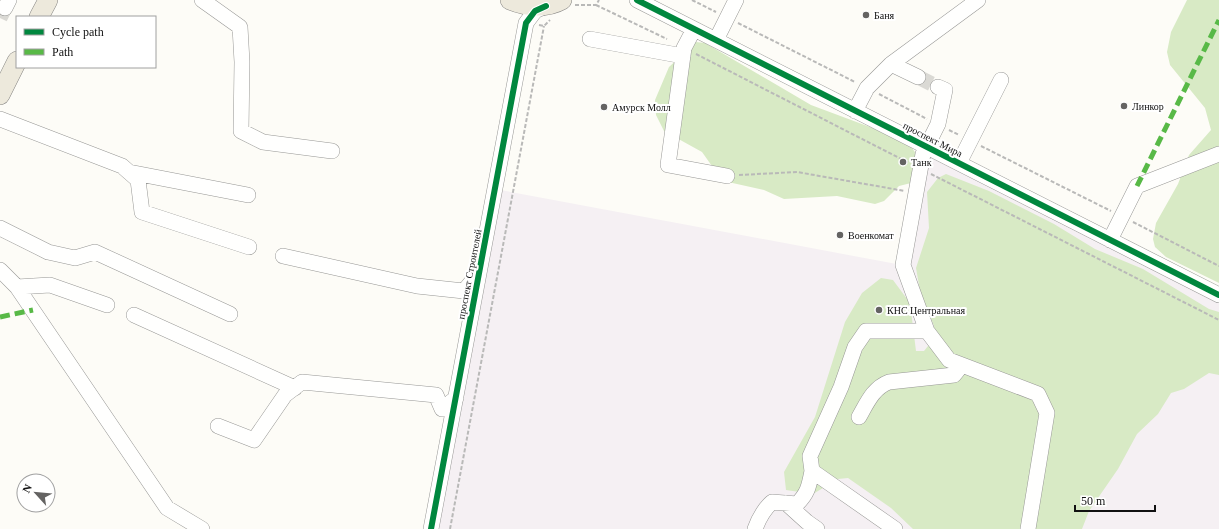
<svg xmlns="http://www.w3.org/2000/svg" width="1219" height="529" font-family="Georgia,serif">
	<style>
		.industrial { fill: #f5f0f3 }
		.forest { fill: #d8eac5 }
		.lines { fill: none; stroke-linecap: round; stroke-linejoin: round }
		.minor-tunnel { stroke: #dad9d4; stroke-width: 15; stroke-dasharray: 15 8; stroke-linecap: butt }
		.minor-casing { stroke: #979795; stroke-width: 16 }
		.major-casing { stroke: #858482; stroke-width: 20 }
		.path { stroke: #b9b9b8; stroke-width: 2; stroke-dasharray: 4 2; stroke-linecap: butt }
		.minor { stroke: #fffffe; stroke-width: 15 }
		.major { stroke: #ede9dc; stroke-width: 19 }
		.quiet { stroke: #58b947; stroke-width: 5; stroke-dasharray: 10 5; stroke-linecap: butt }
		.cycleway-casing { stroke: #fff; stroke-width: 8 }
		.cycleway { stroke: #00873e; stroke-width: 6 }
		.poi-dot { fill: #646362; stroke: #fff; stroke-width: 1.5 }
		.labels { text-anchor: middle; stroke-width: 4; stroke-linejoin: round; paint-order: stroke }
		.poi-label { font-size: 10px; fill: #111; stroke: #fff; text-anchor: start }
		.street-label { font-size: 10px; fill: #111; stroke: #fff }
	</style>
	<rect width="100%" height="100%" fill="#fdfcf7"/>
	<path class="industrial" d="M927,147L1219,295V529H431L495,189L902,265Z"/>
	<path class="forest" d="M1187,0H1219V283L1166,257L1155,247L1153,239L1156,223L1178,184L1189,155L1211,130L1205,108L1170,65L1167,52L1171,32Z
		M696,42L705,43L811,105L894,136L910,145L919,158L911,183L899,186L884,201L875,204L837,196L784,199L764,190L728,182L719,176L702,152L664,131L656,115L655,100L669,67Z
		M946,174L989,191L1054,224L1095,249L1143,269L1209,309L1219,312V375L1209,373L1184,389L1171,393L1158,414L1137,434L1118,469L1089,511L1082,529H913L891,508L848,478L838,479L813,494L786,490L784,472L815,417L845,322L862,293L881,278L893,280L910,303L916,351H924L932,341L934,326L920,291L916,268L929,228L927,192L938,178Z"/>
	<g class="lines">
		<path class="minor-tunnel" d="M0,18L5,8
			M918,77L938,87"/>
		<g class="minor-casing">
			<path id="minor" d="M202,0L240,27L242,62L241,131L263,142L332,151
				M637,0L1219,295
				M5,8L9,0
				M694,29L684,48L668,165L727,176
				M590,39L683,56
				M716,40L736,0
				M891,64L918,77
				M938,87L945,90L938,124L923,154L903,265L927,331L949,360L1038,394L1047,413L1028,529
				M855,111L867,88L891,64L978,0
				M0,119L122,166L138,180L142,212L249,247
				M959,163L1001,80
				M129,172L248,195
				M0,228L48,252L75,258L95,252L230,314
				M1110,240L1137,186L1219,154
				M283,256L417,286L464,291L478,274
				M0,270L17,287L167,508L202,529
				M17,287L50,285L107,305
				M134,315L295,388
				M859,417C867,403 873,388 889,382L954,375L962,365
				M218,426L254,440L285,395L302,382L436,395L442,409L456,398
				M786,503L807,522L817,529
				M431,529L526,23L535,11L546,6
				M755,529C759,518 763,510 772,502L797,504C808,493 809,486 812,471
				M895,529L812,471L810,456L841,387L855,347L866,331H927"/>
		</g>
		<g class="major-casing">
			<path id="major" d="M510,0C526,7 546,9 562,0
				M39,17L48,0
				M0,95L17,61"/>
		</g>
		<path class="path" d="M692,0L716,12
			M575,5H596L599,0
			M596,5L667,39
			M738,23L855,82
			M539,25L544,26L550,20
			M696,54L909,163
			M879,94L927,119
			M949,130L959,135
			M981,146L1111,211
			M931,174L1219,320
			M739,175L797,172L905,191
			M1133,222L1219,266
			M450,529L544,26"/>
		<use href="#minor" class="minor"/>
		<use href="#major" class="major"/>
		<path class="quiet" d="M1137,186L1219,20
			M0,317L33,310"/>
		<g class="cycleway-casing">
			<path id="cycleway" d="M637,0L1219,295
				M431,529L526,23L535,11L546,6"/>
		</g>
		<use href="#cycleway" class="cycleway"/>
	</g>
	<g class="poi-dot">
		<circle cx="866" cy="15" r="4"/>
		<circle cx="1124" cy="106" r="4"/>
		<circle cx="604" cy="107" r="4"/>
		<circle cx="903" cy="162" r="4"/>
		<circle cx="840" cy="235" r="4"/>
		<circle cx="879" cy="310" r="4"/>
	</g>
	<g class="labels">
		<g class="poi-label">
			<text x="874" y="19">Баня</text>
			<text x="1132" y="110">Линкор</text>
			<text x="612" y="111">Амурск Молл</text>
			<text x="911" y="166">Танк</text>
			<text x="848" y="239">Военкомат</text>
			<text x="887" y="314">КНС Центральная</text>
		</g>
		<g class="street-label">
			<text transform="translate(933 139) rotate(27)" y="4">проспект Мира</text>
			<text transform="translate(469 274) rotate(-79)" y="4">проспект Строителей</text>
		</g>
	</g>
	<rect x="16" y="16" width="140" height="52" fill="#ffffff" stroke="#a0a0a0"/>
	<rect x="24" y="29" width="20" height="6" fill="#00873e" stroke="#a0a0a0"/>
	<text x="52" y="36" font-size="12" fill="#111111">Cycle path</text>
	<rect x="24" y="49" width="20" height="6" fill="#58b947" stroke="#a0a0a0"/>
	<text x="52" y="56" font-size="12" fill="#111111">Path</text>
	<g transform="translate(36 493) rotate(297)"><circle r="19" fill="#ffffff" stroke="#a0a0a0"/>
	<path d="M0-3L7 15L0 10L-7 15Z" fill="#646362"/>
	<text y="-6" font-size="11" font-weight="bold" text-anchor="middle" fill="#111111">N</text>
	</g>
	<path d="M1075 505v6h80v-6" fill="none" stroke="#111111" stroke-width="2"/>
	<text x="1081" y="505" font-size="12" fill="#111111" stroke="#ffffff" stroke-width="3" paint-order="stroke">50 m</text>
</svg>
